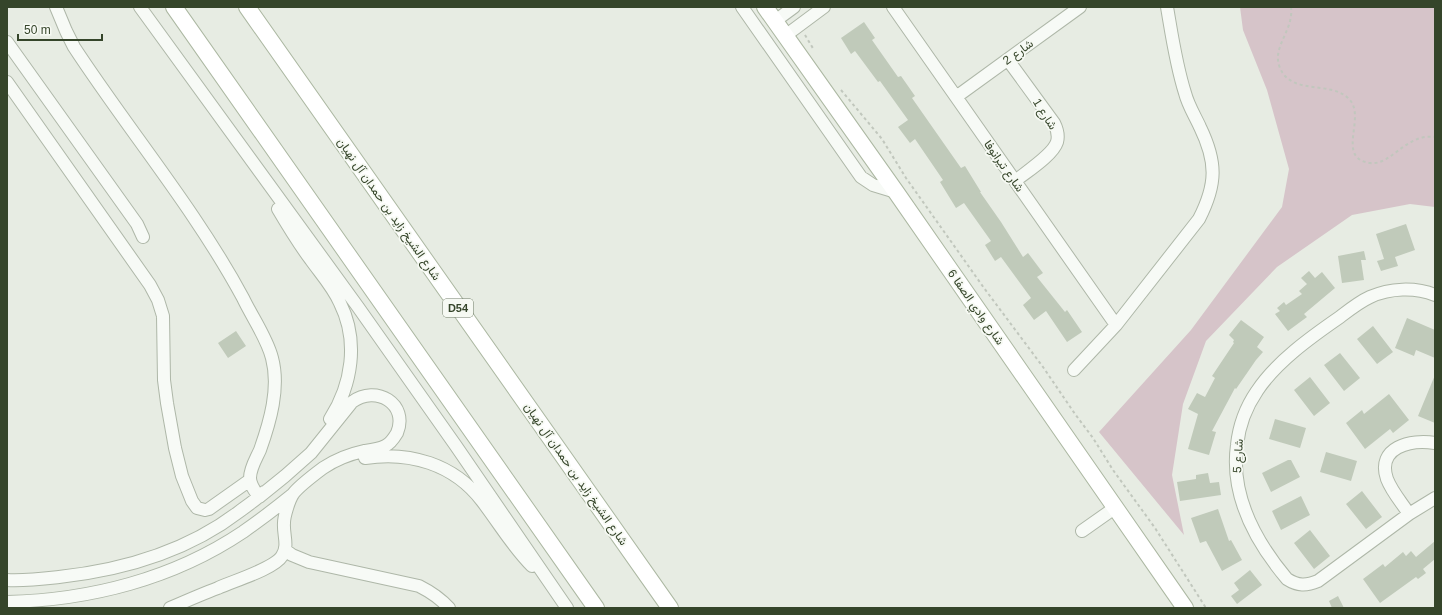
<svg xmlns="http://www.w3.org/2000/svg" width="1442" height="615" font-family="Helvetica,Vazirmatn,sans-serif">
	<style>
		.green { fill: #d6c4c9 }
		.building { fill: #c0caba }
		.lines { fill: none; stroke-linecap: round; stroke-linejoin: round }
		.minor-casing { stroke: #aeb7a8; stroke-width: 14 }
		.major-casing { stroke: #acb8a2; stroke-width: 18 }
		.path { stroke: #c1c7bd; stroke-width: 2; stroke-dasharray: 3 3; stroke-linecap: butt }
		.minor { stroke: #f7faf6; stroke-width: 12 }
		.major { stroke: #fff; stroke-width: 16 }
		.labels { text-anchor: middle; stroke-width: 3.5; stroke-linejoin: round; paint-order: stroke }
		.shield { fill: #f6f9f3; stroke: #6f7b66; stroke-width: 1 }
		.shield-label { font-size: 11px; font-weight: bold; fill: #35452a }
		.street-label { font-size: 12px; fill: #35452a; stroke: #f6f9f3 }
	</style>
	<rect width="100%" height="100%" fill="#e7ece3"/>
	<path class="green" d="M1240,7H1435V207L1410,204L1352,215L1277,267L1206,341L1183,404L1172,475L1184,535L1099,432L1191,330L1282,207L1289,169L1267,90L1243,30Z"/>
	<path class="building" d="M864,22L875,38L872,40L898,77L901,76L915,96L912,98L961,168L965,166L981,192H980L1001,222L1023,257L1028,253L1043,273L1037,277L1065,312L1067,310L1082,332L1067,342L1046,311L1034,320L1023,305L1031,298L1001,257L995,261L985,245L991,241L964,203L956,208L940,182L943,180L915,139L910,143L898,127L908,120L880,81L878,82L855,51L851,54L841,38Z
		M1406,224L1415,250L1395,257L1398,266L1381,271L1377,261L1384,259L1376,234Z
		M1364,251L1366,260H1361L1364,280L1342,283L1338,256Z
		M1309,271L1315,278L1322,272L1335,288L1304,314L1307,317L1288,331L1275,314L1280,311L1277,308L1284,302L1286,305L1302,294L1299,291L1307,284L1301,278Z
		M1407,318L1435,330V358L1416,350L1414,356L1395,348Z
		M1241,320L1264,337L1257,347L1263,352L1256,360L1236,389L1235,388L1212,431L1216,432L1209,455L1188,449L1198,414L1188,409L1197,393L1205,397L1215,378L1212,376L1234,343L1233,342L1234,340L1229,335Z
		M1373,326L1393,352L1377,364L1357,339Z
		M236,331L246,346L228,358L218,343Z
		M1340,353L1360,378L1344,391L1324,365Z
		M1435,375V423L1418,416Z
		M1310,377L1330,403L1314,416L1294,390Z
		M1389,394L1409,420L1393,433L1390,429L1365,449L1346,423L1362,410L1364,414Z
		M1275,419L1306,428L1300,448L1269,439Z
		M1326,452L1357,461L1351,481L1320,472Z
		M1288,460H1291L1300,477L1271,492L1262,473Z
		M1208,473L1210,483L1219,482L1221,495L1180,501L1177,482L1196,479V475Z
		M1362,491L1382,517L1366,529L1346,504Z
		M1301,496L1310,515L1281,530L1272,511Z
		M1218,509L1229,541L1231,540L1242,560L1222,571L1206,541L1200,543L1191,518Z
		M1310,530L1330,556L1314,569L1294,543Z
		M1435,541V559L1423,569L1426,573L1418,579L1416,577L1380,603L1363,579L1383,564L1385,567L1403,552L1406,556L1411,551L1416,557Z
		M1250,570L1262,585L1237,604L1231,596L1239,590L1234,583Z
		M1338,596L1344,608H1332L1329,601Z"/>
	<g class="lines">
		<g class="minor-casing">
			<path id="minor" d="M56,7L66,31L74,47C129,131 195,209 243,298C252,317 267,338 272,358C280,388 270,422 260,450C256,459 250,468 250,478C250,485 255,491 259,497L285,476L311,453L352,402C376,384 409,404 397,433C394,438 390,444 385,446C379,449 371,450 364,451C350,454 335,460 323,468C315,474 298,487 293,494C289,500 284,516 284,523C283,535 289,545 282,556C274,569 233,581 218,588C202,594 186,601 170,608
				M140,7L358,307L456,446L567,608
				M742,7L861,177L873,185L896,192
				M893,7L1116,325
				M775,21L794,7
				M785,36L824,7
				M7,42L137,224L143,237
				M1008,60L1054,123C1057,129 1059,135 1057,142C1053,155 1026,172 1015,181
				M7,82L150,285L158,300L163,316L164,380L167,403L175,448L182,476L192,501L197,508L205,510L209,509L250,480
				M956,97L1080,7
				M278,209C288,226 299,244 311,260C321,274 333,287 340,303C359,341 352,385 330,419
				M1435,295C1415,287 1390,288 1370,297C1359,302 1349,310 1340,317C1311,337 1276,362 1257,391C1246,407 1239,426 1237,445C1230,496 1255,541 1287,579C1298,586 1306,586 1318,581L1409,514L1435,498
				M1074,370L1116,325L1199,219C1217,184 1217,162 1200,127C1195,116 1188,105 1185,93C1176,65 1172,36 1167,7
				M365,458C409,451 454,464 482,501C499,523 512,546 532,566
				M1409,514C1402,503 1392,492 1387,479C1376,447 1411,439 1435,443
				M1082,531L1116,507
				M285,550L292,555L309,562L419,586C431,592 440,598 449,608
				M7,580C24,581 41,579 59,577C123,570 188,551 240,511C248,505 257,499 264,492
				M7,602C90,600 173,579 243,532C260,520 276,508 292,495"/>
		</g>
		<g class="major-casing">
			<path id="major" d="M174,7L596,608
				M247,7L670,608
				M765,7L896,192L1185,608"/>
		</g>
		<path class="path" d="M1291,7C1294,31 1271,47 1280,68C1292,96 1331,80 1349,99C1367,117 1335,158 1370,163C1391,166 1406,133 1435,137
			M805,35L814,50
			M841,90L882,139L906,178L984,288L1043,367L1075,414L1093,438L1113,470L1155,528L1206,608"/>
		<use href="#minor" class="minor"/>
		<use href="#major" class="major"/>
	</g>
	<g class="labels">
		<rect class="shield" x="443" y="299" width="30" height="18" rx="3"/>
		<g class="shield-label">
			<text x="458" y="312">D54</text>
		</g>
		<g class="street-label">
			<text transform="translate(1018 52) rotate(-36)" y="4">شارع 2</text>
			<text transform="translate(1045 114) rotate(58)" y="4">شارع 1</text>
			<text transform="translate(1004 166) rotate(55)" y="4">شارع تيرانوفا</text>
			<text transform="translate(389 209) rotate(55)" y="4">شارع الشيخ زايد بن حمدان آل نهيان</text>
			<text transform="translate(976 307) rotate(55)" y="4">شارع وادي الصفا 6</text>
			<text transform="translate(1238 456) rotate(-87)" y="4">شارع 5</text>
			<text transform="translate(576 474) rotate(55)" y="4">شارع الشيخ زايد بن حمدان آل نهيان</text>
		</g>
	</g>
	<rect width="1442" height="615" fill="none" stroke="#35452a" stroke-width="16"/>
	<path d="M18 34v6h84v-6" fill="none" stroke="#35452a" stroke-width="2"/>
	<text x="24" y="34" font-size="12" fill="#35452a" stroke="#f6f9f3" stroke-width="3" paint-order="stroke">50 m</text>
</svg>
